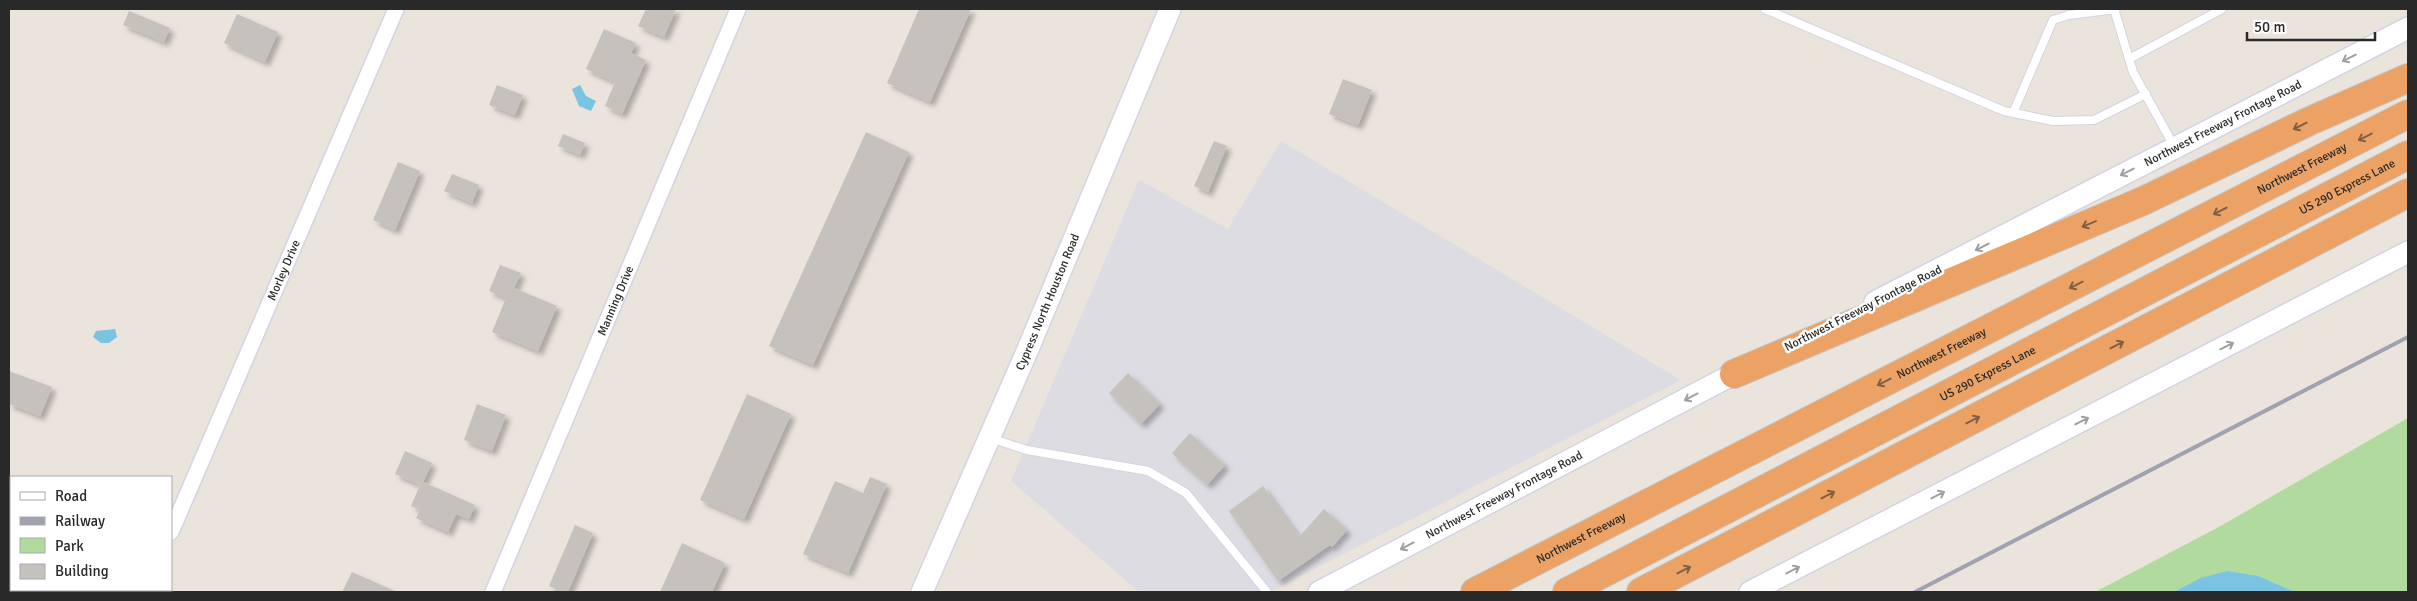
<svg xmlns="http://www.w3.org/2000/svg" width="2417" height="601" font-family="Signika,sans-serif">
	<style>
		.industrial { fill: #dedce3 }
		.green { fill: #b1db9e }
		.water { fill: #7ac3e1 }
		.building { fill: #c5c1bc; filter: url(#shadow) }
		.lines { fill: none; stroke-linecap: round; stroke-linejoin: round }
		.lane-casing { stroke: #d2d4e0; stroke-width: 10 }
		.street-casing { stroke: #d2d4e0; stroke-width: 18 }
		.secondary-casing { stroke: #d2d4e0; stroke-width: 24 }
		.highway-casing { stroke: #c3c3c3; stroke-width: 30 }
		.lane { stroke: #fff; stroke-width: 8 }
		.street { stroke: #fff; stroke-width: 15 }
		.secondary { stroke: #fff; stroke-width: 21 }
		.highway { stroke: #eca264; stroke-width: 28 }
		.rail { stroke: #a0a2b1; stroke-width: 4 }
		.oneway { stroke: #9f9f9f }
		.oneway2 { stroke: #815f44 }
		.labels { text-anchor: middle; stroke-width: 5; stroke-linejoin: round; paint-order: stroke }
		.street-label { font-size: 12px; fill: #292929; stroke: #fff }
	</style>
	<defs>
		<filter id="shadow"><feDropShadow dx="4.5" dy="4.5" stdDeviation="2.5" flood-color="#0004"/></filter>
	</defs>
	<rect width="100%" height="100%" fill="#eae4dc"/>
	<path class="industrial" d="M1281,141L1681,380L1270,592H1139L1011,481L1139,180L1228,229Z"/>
	<path class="green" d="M2408,418V592H2095L2217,528Z"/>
	<path class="water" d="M580,85L586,96L596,101L591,111L579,106L572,89Z
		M115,329L117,337L109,343H101L93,337L96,331Z
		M2227,571L2258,576L2295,592H2174L2201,578Z"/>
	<path class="building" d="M646,9H676L664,37L638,26Z
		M919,9H971L930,102L887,83Z
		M129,11L170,28L164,42L123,25Z
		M237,14L278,32L265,62L224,43Z
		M604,29L636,43L631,53L646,60L622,114L605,106L615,82L586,69Z
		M1343,79L1372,90L1358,125L1329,114Z
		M497,85L523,95L515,115L489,105Z
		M866,132L909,152L813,365L769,346Z
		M563,134L585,143L580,155L558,146Z
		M1214,141L1227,146L1208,192L1194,186Z
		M398,162L420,171L395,230L373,220Z
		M452,174L479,185L472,203L444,191Z
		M500,265L521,273L514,288L557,306L538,351L492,332L506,298L489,291Z
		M9,371L52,387L40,416L9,404Z
		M1128,373L1160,404L1141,424L1109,393Z
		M747,394L791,414L744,519L700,500Z
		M477,404L506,415L492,451L464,440Z
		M1190,433L1225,465L1207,485L1172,453Z
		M405,451L432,463L423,482L475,505L469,519L456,514L448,532L416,518L420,510L411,506L420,485L395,474Z
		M870,477L887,484L848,573L803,554L835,481L863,493Z
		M1263,486L1299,537L1324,509L1347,530L1332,547L1330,545L1278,581L1229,511Z
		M575,525L593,533L568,592H564L549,586Z
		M682,543L725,563L712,592H660Z
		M352,572L397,592H342Z"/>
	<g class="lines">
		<g class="lane-casing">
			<path id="lane" d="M1765,9L2004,111L2053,121L2094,120L2146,94
				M2114,9L2133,72L2174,146
				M2129,59L2222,9
				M2013,113L2053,20L2069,15L2116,9
				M990,438L1027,450L1148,471L1186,493L1267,592"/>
		</g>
		<g class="street-casing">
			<g id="street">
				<path id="s1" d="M171,532L396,9"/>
				<path d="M145,592L146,590"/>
				<path id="s2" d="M493,592L738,9"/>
			</g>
		</g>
		<g class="secondary-casing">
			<g id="secondary">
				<path id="s3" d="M1875,302L2408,28"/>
				<path id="s4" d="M922,592L1028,349L1170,9"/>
				<path id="s5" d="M1319,592L1747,367"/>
				<path d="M1750,592L2408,252"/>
			</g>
		</g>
		<g class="highway-casing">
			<g id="highway">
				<path d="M1734,374L2143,201L2312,120L2408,78"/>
				<path id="s6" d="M1475,592L2408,114"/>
				<path id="s7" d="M1567,592L2408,155"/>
				<path d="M1641,592L2408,193"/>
			</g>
		</g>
		<use href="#lane" class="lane"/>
		<use href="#street" class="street"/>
		<use href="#secondary" class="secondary"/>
		<use href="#highway" class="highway"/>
		<path class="rail" d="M1915,592L2408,337"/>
	</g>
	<defs><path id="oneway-shaft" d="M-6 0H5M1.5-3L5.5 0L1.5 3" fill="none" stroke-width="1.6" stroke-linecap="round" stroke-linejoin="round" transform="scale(1.25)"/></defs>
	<g class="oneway">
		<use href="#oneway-shaft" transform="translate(2349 58) rotate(153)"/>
		<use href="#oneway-shaft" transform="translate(2127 172) rotate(153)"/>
		<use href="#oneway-shaft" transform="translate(1982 247) rotate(153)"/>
		<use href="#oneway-shaft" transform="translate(2227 346) rotate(-27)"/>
		<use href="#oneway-shaft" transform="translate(1691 397) rotate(152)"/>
		<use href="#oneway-shaft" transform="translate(2082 421) rotate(-27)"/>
		<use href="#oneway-shaft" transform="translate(1938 495) rotate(-27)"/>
		<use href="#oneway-shaft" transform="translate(1407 546) rotate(152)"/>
		<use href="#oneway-shaft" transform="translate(1793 570) rotate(-27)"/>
	</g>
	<g class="oneway2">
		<use href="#oneway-shaft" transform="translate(2300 126) rotate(154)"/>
		<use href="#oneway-shaft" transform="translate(2365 137) rotate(153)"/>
		<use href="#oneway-shaft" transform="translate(2220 211) rotate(153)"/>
		<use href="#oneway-shaft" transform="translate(2089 224) rotate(157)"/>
		<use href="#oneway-shaft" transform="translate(2076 285) rotate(153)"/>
		<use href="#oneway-shaft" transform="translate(2117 345) rotate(-27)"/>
		<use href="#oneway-shaft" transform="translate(1884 382) rotate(153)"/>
		<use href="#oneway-shaft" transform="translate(1973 420) rotate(-27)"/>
		<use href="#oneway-shaft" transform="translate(1828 495) rotate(-27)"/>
		<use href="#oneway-shaft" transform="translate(1684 570) rotate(-27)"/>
	</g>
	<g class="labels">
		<g class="street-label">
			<text dy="4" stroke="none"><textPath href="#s3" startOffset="391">Northwest Freeway Frontage Road</textPath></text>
			<text dy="4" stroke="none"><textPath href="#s6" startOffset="929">Northwest Freeway</textPath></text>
			<text dy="4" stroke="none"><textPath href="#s7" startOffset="879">US 290 Express Lane</textPath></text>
			<text dy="4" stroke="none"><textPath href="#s1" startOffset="285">Morley Drive</textPath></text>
			<text dy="4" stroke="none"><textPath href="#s2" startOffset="316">Manning Drive</textPath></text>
			<text dy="4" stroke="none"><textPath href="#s4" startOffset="316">Cypress North Houston Road</textPath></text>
			<text transform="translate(1863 308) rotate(-27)" y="4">Northwest Freeway Frontage Road</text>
			<text dy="4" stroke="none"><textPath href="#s6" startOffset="524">Northwest Freeway</textPath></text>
			<text dy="4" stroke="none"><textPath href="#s7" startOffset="474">US 290 Express Lane</textPath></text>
			<text dy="4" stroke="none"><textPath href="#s5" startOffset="209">Northwest Freeway Frontage Road</textPath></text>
			<text dy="4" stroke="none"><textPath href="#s6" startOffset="119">Northwest Freeway</textPath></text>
		</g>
	</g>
	<rect width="2417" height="601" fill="none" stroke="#292929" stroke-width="20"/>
	<rect x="10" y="476" width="162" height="115" fill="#ffffff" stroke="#a9a9a9"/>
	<rect x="20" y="492" width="25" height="8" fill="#ffffff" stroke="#a9a9a9"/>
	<text x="55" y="501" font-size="15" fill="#292929">Road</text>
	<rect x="20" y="517" width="25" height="8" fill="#a0a2b1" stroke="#a9a9a9"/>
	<text x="55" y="526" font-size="15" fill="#292929">Railway</text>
	<rect x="20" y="538" width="25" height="15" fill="#b1db9e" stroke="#a9a9a9"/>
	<text x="55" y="551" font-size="15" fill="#292929">Park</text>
	<rect x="20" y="564" width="25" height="15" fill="#c5c1bc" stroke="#a9a9a9"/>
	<text x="55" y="576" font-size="15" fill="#292929">Building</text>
	<path d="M2247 32v8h128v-8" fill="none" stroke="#292929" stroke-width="2.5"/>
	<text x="2254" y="32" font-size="15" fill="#292929" stroke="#ffffff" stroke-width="4" paint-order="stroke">50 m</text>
</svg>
